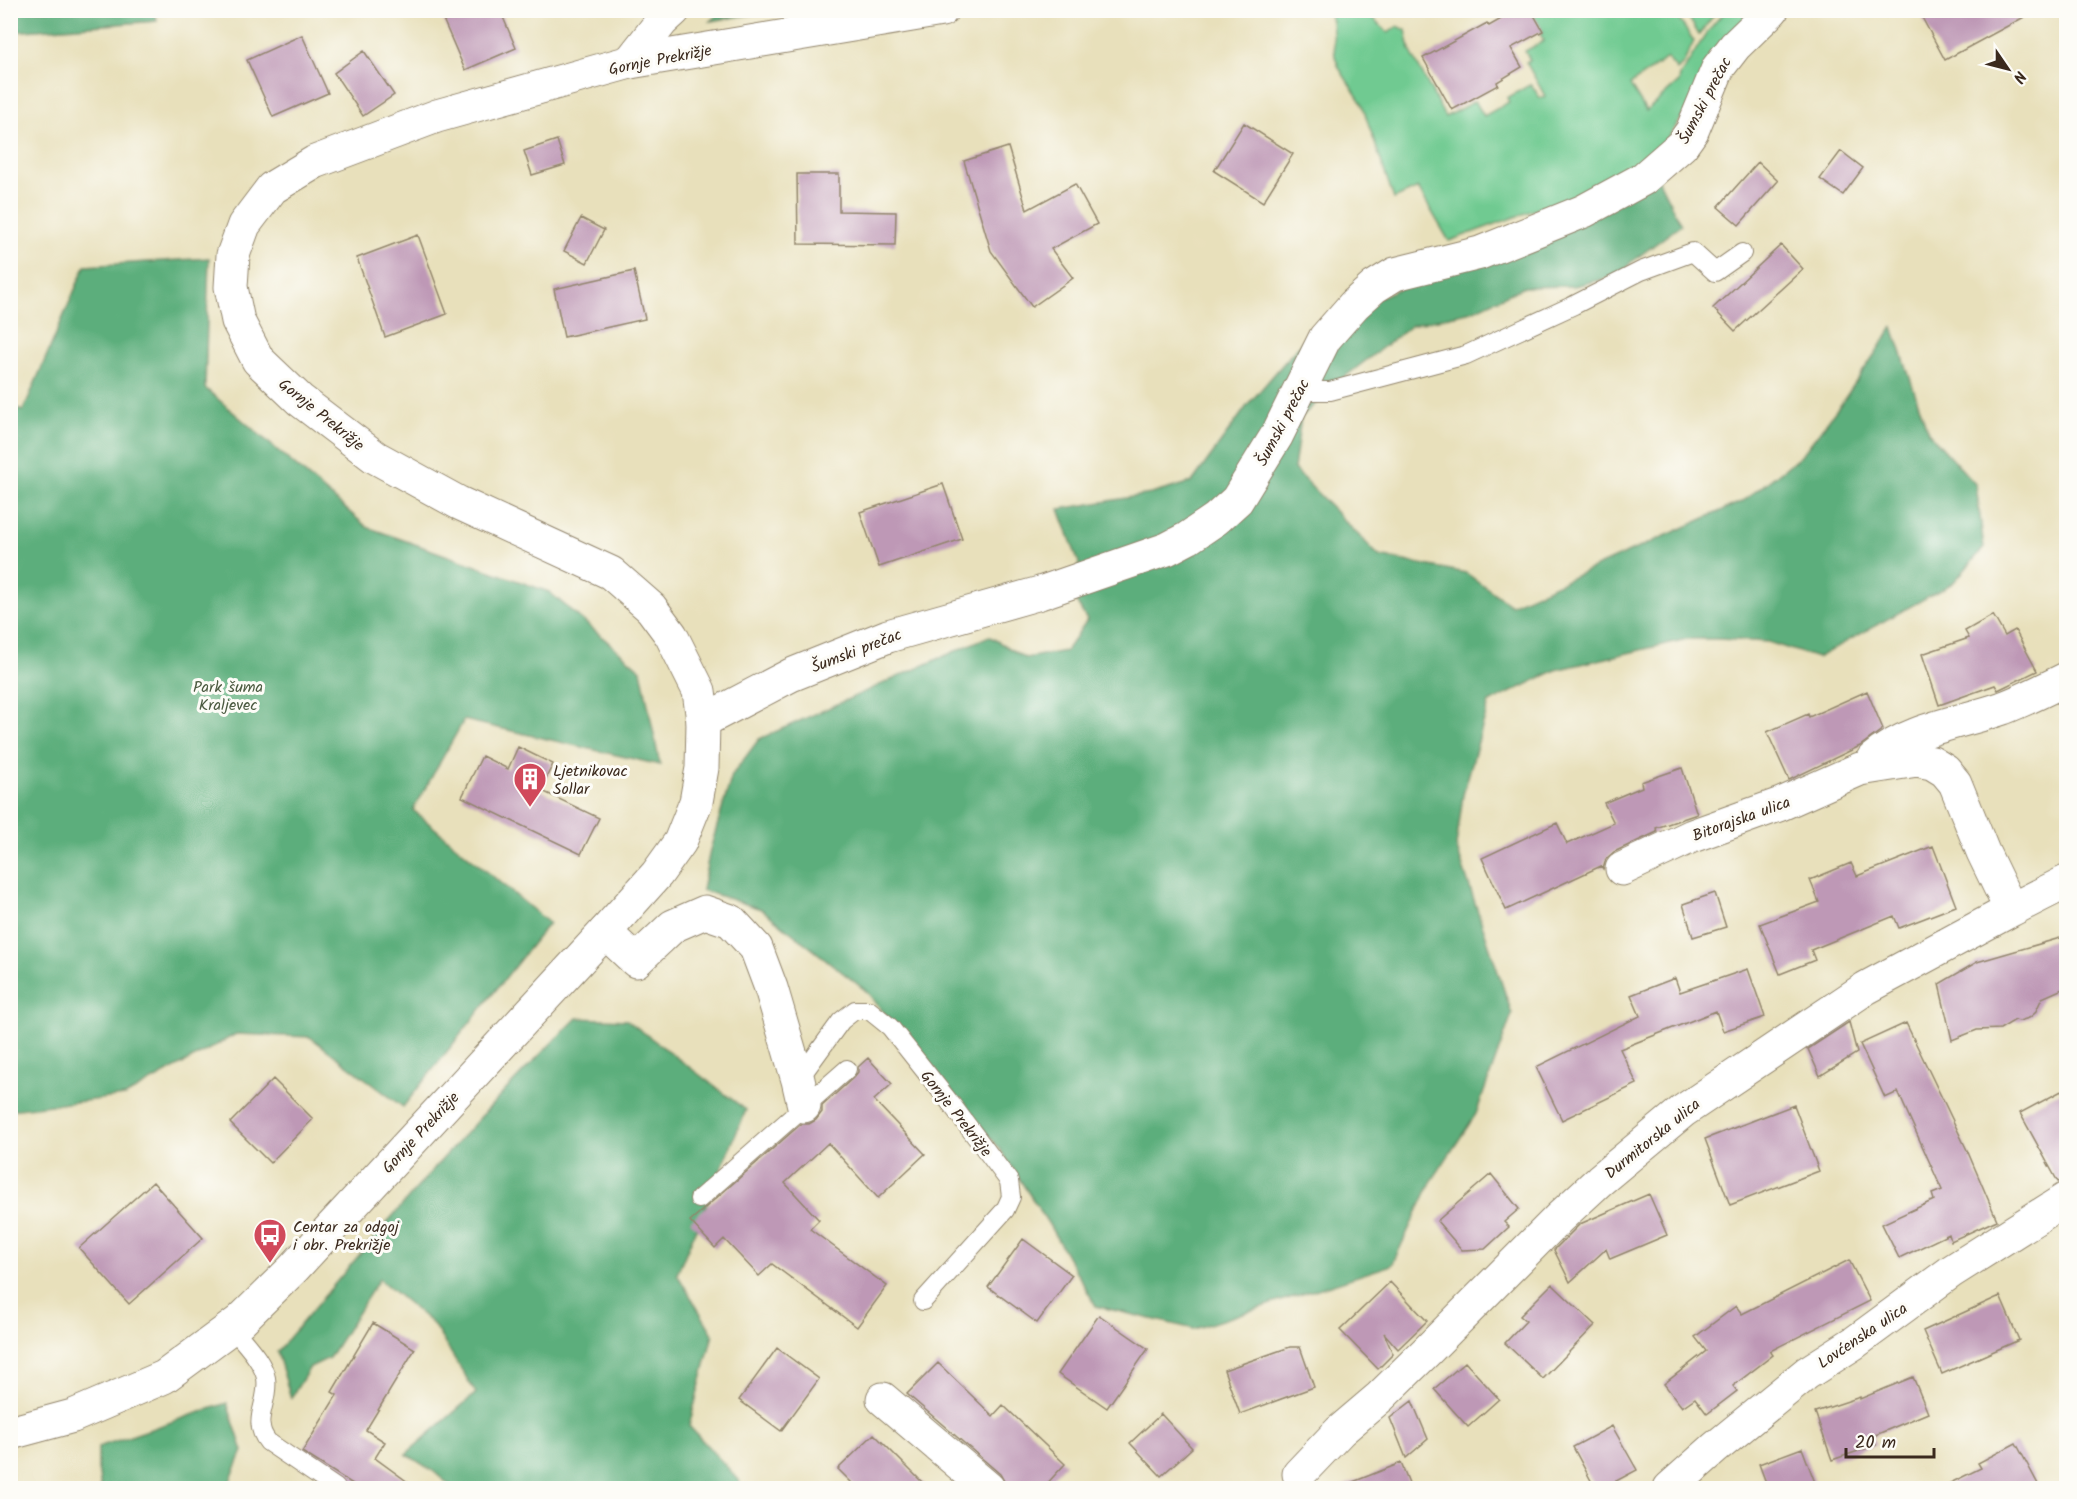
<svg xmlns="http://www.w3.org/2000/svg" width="2077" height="1499" font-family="Kalam,sans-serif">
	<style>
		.green { fill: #6fca91; stroke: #557a58; stroke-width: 1.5 }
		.forest { fill: #5bae7b; stroke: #4b6c4c; stroke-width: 1.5 }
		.building { fill: #be98b6 }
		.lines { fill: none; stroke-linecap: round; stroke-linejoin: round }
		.service-casing { stroke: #92856c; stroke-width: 20 }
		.minor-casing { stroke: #92856c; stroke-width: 35 }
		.tertiary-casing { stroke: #92856c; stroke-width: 35 }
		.service { stroke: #fff; stroke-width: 18 }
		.minor { stroke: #fff; stroke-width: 33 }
		.tertiary { stroke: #fff; stroke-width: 33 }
		.labels { text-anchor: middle; stroke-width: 6; stroke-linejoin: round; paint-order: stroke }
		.street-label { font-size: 16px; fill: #3b2a1e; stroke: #fdfcf7 }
		.park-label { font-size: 16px; fill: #4b5a40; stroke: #fdfcf7 }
		.poi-label { font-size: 16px; fill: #3b2a1e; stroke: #fdfcf7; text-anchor: start }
	</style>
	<rect width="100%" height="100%" fill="#fdfcf7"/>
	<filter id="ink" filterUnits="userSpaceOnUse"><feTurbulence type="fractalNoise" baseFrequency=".0167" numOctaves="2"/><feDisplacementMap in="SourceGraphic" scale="12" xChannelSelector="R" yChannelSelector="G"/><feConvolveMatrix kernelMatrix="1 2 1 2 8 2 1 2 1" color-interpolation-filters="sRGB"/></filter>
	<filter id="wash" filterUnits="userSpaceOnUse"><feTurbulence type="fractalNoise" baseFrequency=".008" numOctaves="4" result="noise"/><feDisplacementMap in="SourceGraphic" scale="24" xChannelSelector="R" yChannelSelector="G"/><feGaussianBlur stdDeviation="1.35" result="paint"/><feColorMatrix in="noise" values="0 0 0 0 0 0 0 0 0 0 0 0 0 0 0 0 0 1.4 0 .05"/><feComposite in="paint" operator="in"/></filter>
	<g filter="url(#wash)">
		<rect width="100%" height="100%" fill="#e8e0bb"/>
		<path class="green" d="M1329,11H1378L1372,17L1388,33L1398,26L1406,30L1410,50L1445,117L1475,101L1484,116L1509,102L1507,98L1531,84L1540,98L1545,96L1526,62L1530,60L1525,51L1544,41L1540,34L1543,32L1531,11H1673L1694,41L1683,64L1677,70L1667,58L1630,85L1646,111L1679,82L1680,76C1695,53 1706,29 1726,11H1762L1695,98L1654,158L1586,191L1449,241L1418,188L1394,199L1361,102L1339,68L1335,56L1332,22Z
			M1689,11V10L1717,11L1699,35L1686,13Z"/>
		<path class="forest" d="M11,10L155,11L157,21L11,32Z
			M722,11V10L774,11L710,21Z
			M1658,179L1681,225L1630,263L1622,275L1574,286L1524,287L1472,311L1412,325L1342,379L1301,417L1294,469L1379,556L1466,573L1511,605L1743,501L1801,456L1843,401L1893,327L1928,432L1976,485L1984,548L1953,583L1817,658L1768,642L1719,639H1687L1556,670L1489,703L1463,795L1456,846L1512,1014L1476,1114L1431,1182L1392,1265L1194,1329L1096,1306L1048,1223L1000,1149L865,990L761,909L702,890L710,850L732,775L759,739L989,636L1025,658L1066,651L1087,620L1072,595L1079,563L1059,509L1151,494L1192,482L1247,406L1318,323Z
			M209,258L205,388L367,527L549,592L641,670L660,765L464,720L413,810L549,923L403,1107L310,1037L236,1034L125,1096L11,1110V406L23,411L85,266Z
			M577,1018L627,1020L746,1110L677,1274L713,1334L689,1426L739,1480L741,1488H453L433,1471L406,1454L476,1393L433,1324L379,1279L329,1358L310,1367L291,1398L277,1352C374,1238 469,1122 577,1018Z
			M227,1403L243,1451L227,1488H101L98,1469V1447Z"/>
		<g id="blocks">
			<path class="building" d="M439,10H500L516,48L465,70Z
				M1517,10H1531L1543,31L1511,48L1522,67L1497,82L1498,85L1452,110L1423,58L1487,23L1489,26Z
				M1918,10H2037L1945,60Z
				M302,35L328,93L273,117L247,60Z
				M364,51L394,95L363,116L334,73Z
				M1244,123L1293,154L1263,202L1214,171Z
				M557,140L565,165L532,175L524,151Z
				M1008,147L1027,210L1075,184L1097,224L1051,249L1073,278L1032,307L991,251L964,161Z
				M1841,151L1863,168L1843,195L1820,179Z
				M1758,162L1778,181L1739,225L1718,207Z
				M797,174H839V211L896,212L895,245L798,244Z
				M581,218L604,230L587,263L564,251Z
				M418,235L447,314L385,337L357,258Z
				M1781,245L1803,269L1735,331L1713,308Z
				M634,271L645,319L564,337L554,289Z
				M943,484L962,539L879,567L860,512Z
				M1993,615L2005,636L2015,630L2037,671L1998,690L1995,685L1939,705L1922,654L1969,638L1965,631Z
				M1867,691L1883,729L1860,746L1789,780L1767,732L1808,714L1809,717Z
				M518,747L553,764L540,790L599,818L581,854L462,797L482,756L508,769Z
				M1682,768L1697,814L1656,828L1657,832L1614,852L1606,859L1603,869L1601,866L1506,910L1482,858L1557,823L1567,844L1614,823L1604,803L1642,787L1641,782Z
				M1933,846L1956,906L1899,928L1894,916L1811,950L1815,960L1780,974L1760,924L1819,902L1810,880L1851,863L1857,876Z
				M1715,893L1726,927L1693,937L1683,904Z
				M2067,936V987L2042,998L2035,1013L2029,1018L2019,1021L2015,1020L2000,1029L1977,1030L1952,1040L1939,984L1977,962Z
				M1748,969L1765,1017L1723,1031L1716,1011L1620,1049L1637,1084L1562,1120L1536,1067L1640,1016L1631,995L1675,978L1680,992Z
				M1849,1022L1857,1053L1820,1076L1808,1049Z
				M1906,1023L1967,1150L1997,1220L1951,1241L1949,1234L1899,1258L1882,1224L1934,1200L1932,1194L1942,1190L1898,1092L1885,1098L1860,1044Z
				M868,1058L892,1084L874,1100L925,1154L878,1198L828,1143L785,1183L819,1220L810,1229L887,1286L857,1327L772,1264L759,1276L724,1239L715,1248L690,1221L801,1124H809L816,1120L822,1112V1106L854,1077L858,1072V1067Z
				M273,1079L313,1119L270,1163L230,1123Z
				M2067,1088V1180L2058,1182L2020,1113Z
				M1794,1105L1819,1171L1730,1205L1705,1139Z
				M1491,1174L1519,1209L1504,1222L1509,1227L1485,1249L1462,1250L1437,1221Z
				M153,1182L203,1238L129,1304L79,1248Z
				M1649,1194L1667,1235L1610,1259L1606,1249L1570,1282L1554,1250L1580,1224Z
				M1023,1239L1072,1275L1037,1323L988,1287Z
				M1849,1260L1870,1301L1770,1351L1773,1355L1733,1386L1737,1391L1707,1414L1695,1398L1682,1407L1664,1384L1706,1351L1695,1337L1736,1306L1742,1314Z
				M1390,1282L1427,1321L1398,1349L1384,1333L1393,1354L1378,1369L1340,1330Z
				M1552,1284L1595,1325L1543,1379L1505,1343L1526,1321L1520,1316Z
				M2000,1296L2019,1340L1942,1374L1923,1331Z
				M1099,1315L1148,1349L1107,1408L1058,1374Z
				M373,1323L415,1349L366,1430L385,1442L375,1458L416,1488H359L302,1452L337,1395L332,1392Z
				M1290,1347H1300L1314,1387L1240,1414L1224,1370Z
				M777,1348L819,1379L781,1431L739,1400Z
				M1465,1362L1499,1399L1468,1427L1434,1389Z
				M938,1363L993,1416L1003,1405L1065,1464L1043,1488H1008L1000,1474L907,1394Z
				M1913,1377L1928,1413L1873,1436L1876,1445L1832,1460L1815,1412L1860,1397V1399Z
				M1412,1401L1428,1439L1406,1458L1390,1418Z
				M1161,1414L1192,1448L1161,1476L1130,1443Z
				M1612,1426L1637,1470L1603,1488H1595L1573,1447Z
				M874,1434L928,1488H857L838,1469Z
				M2016,1443L2040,1488H1940L1981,1468L1978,1463Z
				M1802,1448L1817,1488H1768L1759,1464Z
				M1401,1463L1411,1488H1340V1487Z"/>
		</g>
	</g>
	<g filter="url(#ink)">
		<use href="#blocks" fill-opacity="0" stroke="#92856c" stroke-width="1.5"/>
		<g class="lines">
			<g class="service-casing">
				<path id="service" d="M1299,391H1330L1466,355L1574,305L1641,271L1693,252L1715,272L1742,253
					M798,1080L841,1021L855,1010H869L890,1027L952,1105L1009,1181L1011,1197L1005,1210L923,1301
					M699,1199L847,1069
					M232,1327C243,1342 262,1359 266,1378C270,1403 250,1420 268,1442L336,1488"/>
			</g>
			<g class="minor-casing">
				<path id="minor" d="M630,62L662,21L674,10
					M703,721L791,675L888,636L1040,593L1167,549L1188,538L1216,519L1237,500L1277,435L1325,338L1354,305L1374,287L1395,274L1480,253L1584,211L1643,179L1682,145L1692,131L1718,68L1735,46L1772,10
					M1873,759C1908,729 1960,723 2003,708C2024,700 2046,689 2066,679
					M1622,869L1692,836L1781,804L1860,769L1917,760L1932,763L1945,771L1955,783L1983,852L2011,910
					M605,932L636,961L673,926L705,912L731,921L756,948L771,988L798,1080L804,1106
					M883,1399L988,1488
					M1299,1474L1340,1431L1380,1397L1427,1351L1559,1218L1600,1180L1683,1111L1866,988L2011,910L2066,882
					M1670,1488L1715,1448L1807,1373L1854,1343L1952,1271L2066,1199"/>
			</g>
			<g class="tertiary-casing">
				<path id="tertiary" d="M10,1433L73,1416L164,1377L240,1321L293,1269L605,932L657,874L680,842L696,802L702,768L703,721L699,691L671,635L651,608L611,573L459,503L375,457L300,400L258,360L238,321L231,287L233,255L244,225L272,188L315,162L437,116L630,62L942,10"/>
			</g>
			<use href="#service" class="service"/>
			<use href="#minor" class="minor"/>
			<use href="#tertiary" class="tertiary"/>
		</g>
	</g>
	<defs>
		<g id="building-pin" transform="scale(1.725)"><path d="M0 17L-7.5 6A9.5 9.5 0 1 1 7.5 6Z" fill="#d1495b" stroke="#fdfcf7"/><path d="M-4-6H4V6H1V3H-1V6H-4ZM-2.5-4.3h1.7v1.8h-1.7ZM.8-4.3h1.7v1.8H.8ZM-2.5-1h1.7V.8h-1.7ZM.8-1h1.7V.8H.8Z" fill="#fff"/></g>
		<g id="bus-pin" transform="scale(1.725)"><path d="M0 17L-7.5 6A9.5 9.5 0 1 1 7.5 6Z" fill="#d1495b" stroke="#fdfcf7"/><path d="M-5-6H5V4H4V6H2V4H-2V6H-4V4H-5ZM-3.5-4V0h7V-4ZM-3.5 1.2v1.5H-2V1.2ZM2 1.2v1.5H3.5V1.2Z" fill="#fff"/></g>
	</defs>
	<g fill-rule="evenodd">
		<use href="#building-pin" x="530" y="779"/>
		<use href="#bus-pin" x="270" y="1235"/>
	</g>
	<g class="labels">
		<g class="street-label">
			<text transform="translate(660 59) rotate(-11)" y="6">Gornje Prekrižje</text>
			<text transform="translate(1704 100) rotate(-62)" y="6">Šumski prečac</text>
			<text transform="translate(322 414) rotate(39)" y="6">Gornje Prekrižje</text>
			<text transform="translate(1282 422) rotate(-62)" y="6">Šumski prečac</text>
			<text transform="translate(856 650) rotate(-21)" y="6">Šumski prečac</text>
			<text transform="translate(1741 818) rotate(-20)" y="6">Bitorajska ulica</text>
			<text transform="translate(957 1113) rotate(52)" y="6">Gornje Prekrižje</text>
			<text transform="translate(420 1132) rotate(-47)" y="6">Gornje Prekrižje</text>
			<text transform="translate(1652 1138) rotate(-39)" y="6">Durmitorska ulica</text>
			<text transform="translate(1862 1335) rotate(-34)" y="6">Lovćenska ulica</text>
		</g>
		<g class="park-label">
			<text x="228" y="692">Park šuma<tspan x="228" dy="18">Kraljevec</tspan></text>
		</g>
		<g class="poi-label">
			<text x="553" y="776">Ljetnikovac<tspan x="553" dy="18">Sollar</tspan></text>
			<text x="293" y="1232">Centar za odgoj<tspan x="293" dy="18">i obr. Prekrižje</tspan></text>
		</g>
	</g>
	<rect width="2077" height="1499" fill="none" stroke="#fdfcf7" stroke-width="36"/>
	<g transform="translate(2008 69) rotate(125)" stroke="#fdfcf7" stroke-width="4.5" paint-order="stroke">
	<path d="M0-4.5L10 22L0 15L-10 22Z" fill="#3b2a1e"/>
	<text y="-9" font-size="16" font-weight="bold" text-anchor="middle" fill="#3b2a1e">N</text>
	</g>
	<path d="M1846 1448v9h88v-9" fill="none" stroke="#3b2a1e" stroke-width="3"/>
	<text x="1855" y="1448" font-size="18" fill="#3b2a1e" stroke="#fdfcf7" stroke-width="4.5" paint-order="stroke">20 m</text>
</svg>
